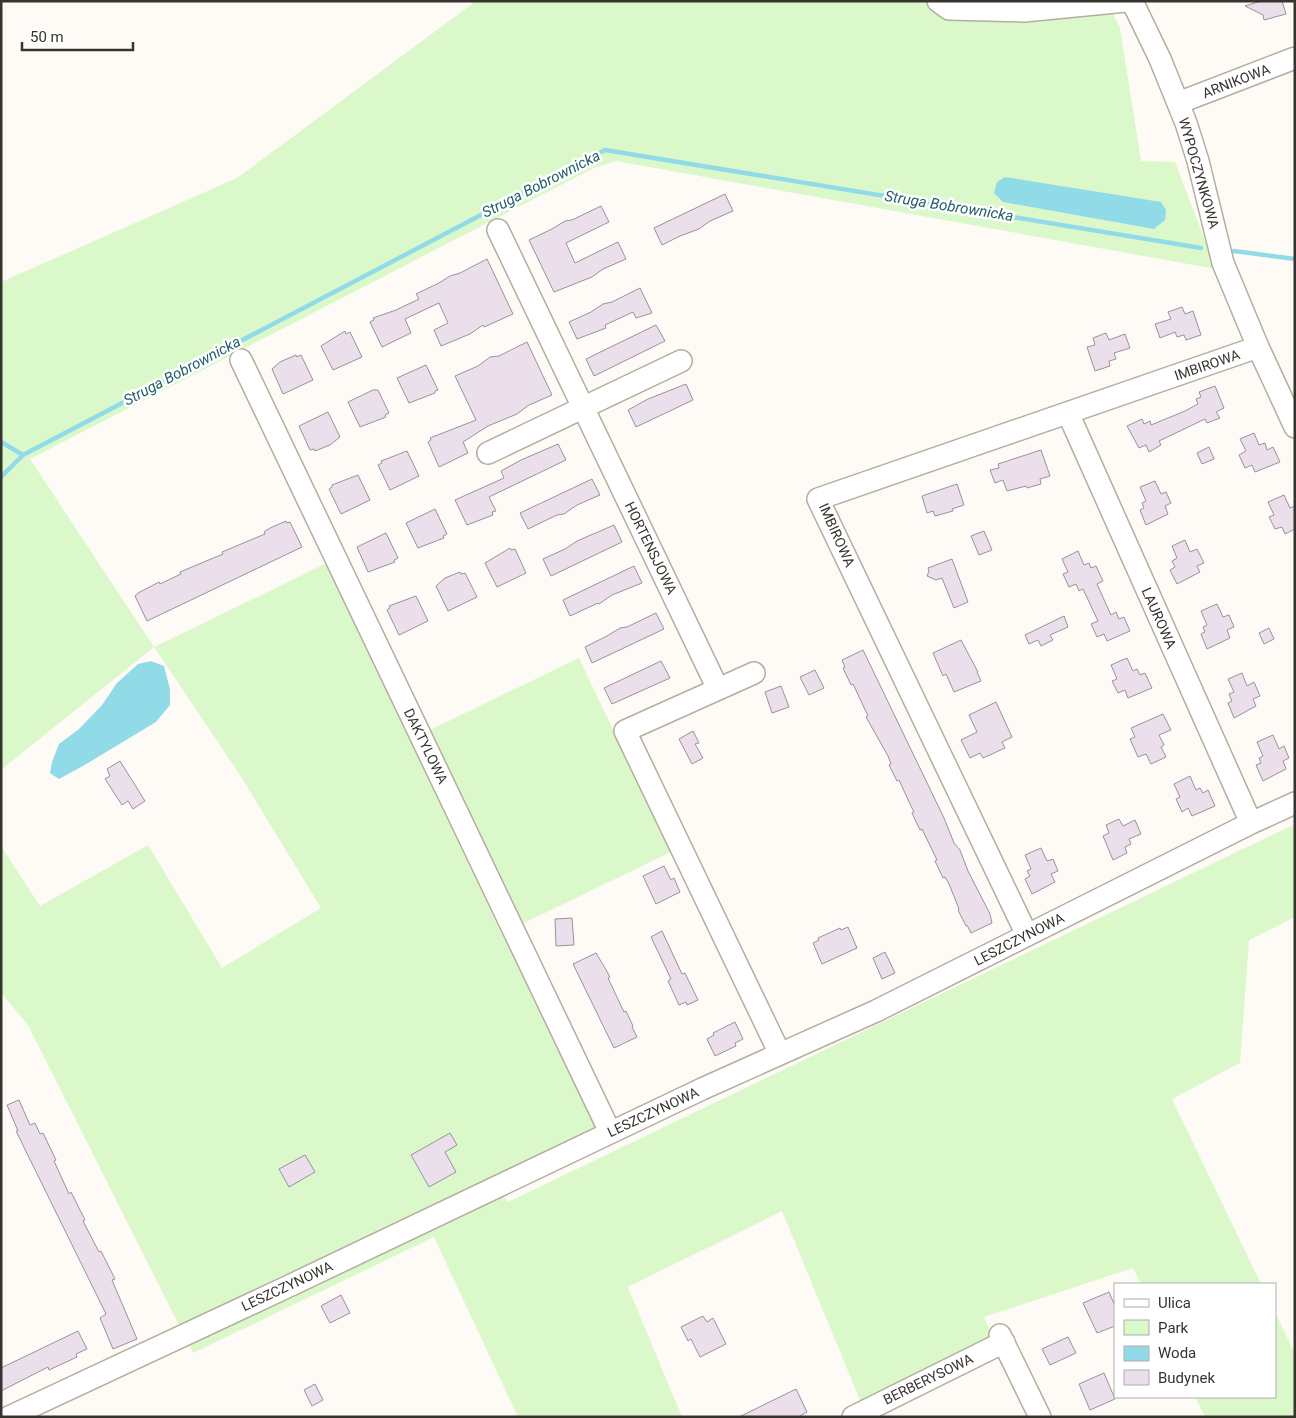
<svg xmlns="http://www.w3.org/2000/svg" width="1296" height="1418" font-family="Roboto,sans-serif">
	<style>
		.green { fill: #dbf8ca }
		.water { fill: #91dbe9 }
		.lines { fill: none; stroke-linecap: round; stroke-linejoin: round }
		.stream { stroke: #91dbe9; stroke-width: 4.5 }
		.building { fill: #eadfeb; stroke: #9a919c }
		.minor-casing { stroke: #b5ada0; stroke-width: 24 }
		.minor { stroke: #fff; stroke-width: 21 }
		.labels { text-anchor: middle; stroke-width: 5; stroke-linejoin: round; paint-order: stroke }
		.street-label { font-size: 14px; fill: #37342f; stroke: #fff }
		.water-label { font-size: 15px; font-style: italic; fill: #235f6a; stroke: #fff }
	</style>
	<rect width="100%" height="100%" fill="#fefbf6"/>
	<path class="green" d="M476,1H1107L1120,28L1141,161L1175,162L1216,269L616,161L594,168L30,459L154,647L327,563L597,1128L488,1181L508,1202L1295,824V917L1249,940L1240,1063L1172,1099L1261,1284H1141L1133,1268L984,1317L994,1340L862,1405L782,1211L628,1287L682,1417H518L434,1237L193,1353L28,1025L1,993V846L40,906L148,845L222,968L321,908L240,775L154,647L1,770V466L3,464L1,463V282L237,178Z
		M579,658L671,852L520,925L428,731Z
		M1275,1312L1295,1354V1417H1205L1195,1397H1275Z"/>
	<path class="water" d="M1005,177L1161,202L1166,210L1165,220L1154,229L1003,202L994,193L997,182Z
		M151,661L164,666L170,689V705L156,722L83,766L59,779L50,773L52,762L59,744L79,729L102,705L117,683L138,664Z"/>
	<g class="lines">
		<path class="stream" d="M1234,251L1295,259
			M1,442L23,455
			M1,477L23,455L605,150L1201,248"/>
	</g>
	<path class="building" d="M1261,1H1282L1286,14L1264,20L1263,15L1245,6Z
		M725,194L733,211L710,221L699,229L680,236L662,245L654,228Z
		M601,206L609,222L566,243L575,263L618,242L626,259L603,269L592,277L554,292L529,240L552,229L565,221L572,220Z
		M487,259L513,314L484,327L483,325L470,334L441,346L434,330L448,323L439,303L405,319L411,333L382,347L370,322L374,320L373,318L396,310L419,299L416,294L439,283L450,276L460,273Z
		M640,288L652,313L636,318L633,312L605,325L606,328L577,339L569,322L591,312L603,304L612,302Z
		M1182,307L1185,314L1193,311L1201,335L1186,340L1184,335L1177,337L1175,332L1160,338L1155,324L1171,319L1168,312Z
		M656,325L665,341L594,376L586,359Z
		M345,331L346,334L350,332L362,357L333,370L321,346Z
		M1106,333L1109,340L1125,334L1130,348L1114,353L1116,359L1109,361L1110,366L1095,371L1087,347L1095,345L1093,338Z
		M527,342L552,395L529,405L517,414L488,426L463,442L468,453L439,467L428,442L431,440L430,438L476,420L455,376L478,366L490,357L499,356Z
		M296,355L297,357L301,355L313,380L283,394L272,369L280,362Z
		M426,365L438,390L435,391V393L409,403L397,378Z
		M686,384L693,400L636,427L628,410L648,399Z
		M1215,386L1224,408L1216,412L1220,418L1207,423L1205,419L1159,441L1161,445L1149,452L1146,445L1139,448L1127,426L1142,419L1144,424L1150,421L1151,425L1185,411L1198,404L1196,399L1201,397L1199,392Z
		M373,390H378L389,413L385,415L386,417L360,427L348,402Z
		M328,412L340,437L330,445L315,451L314,449L310,450L299,426Z
		M1254,433L1259,445L1265,443L1267,450L1273,447L1280,462L1255,472L1252,465L1245,468L1239,455L1246,451L1240,439Z
		M558,444L566,460L489,497L496,511L492,512L493,515L467,525L455,500L504,478L501,471L521,460Z
		M1209,447L1214,459L1202,464L1197,453Z
		M1041,450L1050,476L1040,479L1041,484L1027,488L1026,486L1007,491L1003,480L995,483L990,470L999,468L998,464Z
		M407,451L419,476L390,490L378,465L382,463L381,461Z
		M358,475L370,500L341,514L329,489L332,487V485Z
		M592,479L600,495L577,505L564,514L557,515L528,529L520,513Z
		M1155,481L1161,494L1166,492L1171,503L1165,506L1168,514L1146,525L1140,510L1144,508L1142,503L1146,501L1140,487Z
		M957,484L964,505L952,509L953,511L935,516L933,511L927,513L922,496Z
		M1284,495L1290,508L1295,506V529L1285,534L1282,527L1275,529L1269,517L1274,515L1268,502Z
		M435,509L447,534L443,536L444,538L418,548L406,523Z
		M286,521L287,523L290,522L302,547L147,621L135,596L138,593L159,582L160,584L181,574L180,572L223,554L222,552L265,534L264,532L270,528Z
		M614,525L622,542L551,576L543,559L565,549L577,541Z
		M984,531L992,550L979,555L971,536Z
		M386,533L398,558L394,560L395,562L368,572L357,547Z
		M1185,540L1190,552L1197,549L1204,563L1197,566L1200,572L1177,584L1170,570L1175,567L1172,561L1177,558L1172,546Z
		M510,548L511,550L515,549L526,573L497,587L485,563Z
		M1078,551L1084,565L1089,563L1091,568L1096,566L1103,581L1097,584L1111,615L1116,612L1119,619L1124,617L1130,631L1107,641L1104,634L1097,637L1091,624L1098,621L1083,589L1079,591L1076,584L1069,587L1063,574L1068,572L1062,559Z
		M952,559L968,602L954,608L942,578L936,580L927,576L929,571L928,568Z
		M634,566L642,583L612,595L599,604L598,603L570,616L563,600Z
		M460,572L461,574L465,573L477,597L448,611L436,586L445,578Z
		M416,596L428,621L399,635L387,610L390,608L389,606Z
		M1217,604L1223,617L1229,615L1234,627L1227,630L1230,638L1207,649L1201,634L1205,632L1203,627L1207,625L1201,611Z
		M656,613L664,629L592,663L585,647L607,636L620,628L627,627Z
		M1064,616L1068,627L1050,635L1053,640L1041,646L1038,640L1029,644L1025,635Z
		M1269,628L1274,639L1264,644L1259,633Z
		M961,640L978,672H977L981,681L954,692L946,674L943,676L933,653Z
		M863,650L944,818L954,843L960,850L968,871L990,914L992,923L971,933L967,925L966,926L958,910L959,909L949,884L945,877L943,878L935,861L937,860L922,829L920,830L912,813L914,812L910,804L899,780L897,781L889,765L891,764L888,756L866,717L868,716L853,684L851,685L843,668L845,667L842,660Z
		M1127,658L1133,671L1137,669L1140,675L1145,673L1152,688L1128,698L1125,690L1118,693L1112,681L1117,679L1111,665Z
		M661,661L670,678L612,704L604,688Z
		M815,670L824,688L809,695L800,677Z
		M1242,673L1247,686L1254,682L1260,696L1253,699L1256,706L1234,718L1228,703L1232,701L1229,694L1234,692L1228,679Z
		M781,686L789,707L772,713L765,692Z
		M996,702L1012,737L1002,742L1005,748L983,758L980,753L970,758L961,740L977,732L969,715Z
		M1163,714L1171,730L1159,735L1164,745L1161,747L1166,757L1151,764L1146,754L1138,757L1130,739L1135,737L1131,728Z
		M693,731L699,743L695,744L703,758L692,764L679,739Z
		M1273,735L1279,749L1284,746L1289,758L1283,761L1286,769L1263,781L1256,765L1261,763L1259,758L1263,756L1257,742Z
		M120,761L145,801L133,809L128,801L122,805L105,779L110,776L107,769Z
		M1190,776L1196,790L1200,788L1203,793L1208,790L1215,806L1192,816L1188,808L1182,812L1176,799L1180,797L1174,784Z
		M1119,819L1123,826L1135,820L1141,834L1129,839L1131,844L1125,847L1127,853L1113,860L1103,836L1109,833L1106,825Z
		M1041,848L1047,861L1053,859L1058,871L1051,874L1055,882L1032,894L1025,879L1030,876L1027,871L1031,869L1025,855Z
		M664,866L671,880L674,878L680,892L656,904L643,876Z
		M572,918L574,945L556,946L555,919Z
		M848,927L857,948L822,964L813,943L819,940L818,938L840,928L841,930Z
		M662,931L682,974L685,973L698,1000L687,1005L686,1002L679,1005L668,981L671,979L651,937Z
		M885,952L895,973L882,979L873,958Z
		M596,953L605,968L610,977L608,978L624,1012L626,1011L633,1026L632,1027L637,1037L614,1048L573,964Z
		M735,1022L743,1039L735,1043L736,1046L715,1056L707,1039L714,1035L713,1033Z
		M19,1100L30,1125L35,1123L40,1134L43,1133L56,1160L54,1161L69,1194L71,1192L85,1220L83,1221L99,1252L101,1251L115,1279L112,1280L137,1339L113,1349L100,1318L106,1314L16,1131H18L7,1105Z
		M450,1133L457,1145L445,1152L456,1172L429,1187L411,1155Z
		M305,1155L315,1172L289,1187L279,1169Z
		M1109,1292L1115,1306V1326L1097,1333L1083,1303Z
		M341,1295L350,1313L330,1323L321,1306Z
		M703,1316L707,1322L713,1318L726,1344L700,1357L691,1339L688,1341L681,1327Z
		M78,1331L87,1349L76,1354L77,1357L49,1370L48,1367L1,1391V1368Z
		M1068,1337L1076,1353L1050,1365L1042,1349Z
		M1104,1373L1115,1399L1090,1410L1079,1384Z
		M315,1384L323,1400L312,1406L304,1390Z
		M796,1389L807,1412L798,1417H739Z"/>
	<g class="lines">
		<g class="minor-casing">
			<path id="minor" d="M938,1L949,9L1024,11L1126,1
				M1132,1L1160,59L1186,123L1198,161L1223,263L1258,347L1295,427
				M1178,103L1295,58
				M498,230L718,689
				M241,360L610,1132
				M1068,413L1251,823
				M488,453L681,361
				M754,673L625,731L780,1054
				M1027,935L818,499L1258,347
				M1000,1335L1040,1417
				M9,1417L287,1287L702,1089L876,1011L1251,823L1295,803
				M853,1417L1004,1342"/>
		</g>
		<use href="#minor" class="minor"/>
	</g>
	<g class="labels">
		<g class="street-label">
			<text transform="translate(1236 81) rotate(-21)" y="5">ARNIKOWA</text>
			<text transform="translate(1199 173) rotate(74)" y="5">WYPOCZYNKOWA</text>
			<text transform="translate(1207 365) rotate(-19)" y="5">IMBIROWA</text>
			<text transform="translate(837 535) rotate(66)" y="5">IMBIROWA</text>
			<text transform="translate(651 548) rotate(64)" y="5">HORTENSJOWA</text>
			<text transform="translate(1159 618) rotate(66)" y="5">LAUROWA</text>
			<text transform="translate(426 746) rotate(64)" y="5">DAKTYLOWA</text>
			<text transform="translate(1019 939) rotate(-27)" y="5">LESZCZYNOWA</text>
			<text transform="translate(653 1112) rotate(-25)" y="5">LESZCZYNOWA</text>
			<text transform="translate(287 1286) rotate(-25)" y="5">LESZCZYNOWA</text>
			<text transform="translate(928 1379) rotate(-26)" y="5">BERBERYSOWA</text>
		</g>
		<g class="water-label">
			<text transform="translate(541 184) rotate(-27)" y="5">Struga Bobrownicka</text>
			<text transform="translate(949 206) rotate(9)" y="5">Struga Bobrownicka</text>
			<text transform="translate(182 371) rotate(-28)" y="5">Struga Bobrownicka</text>
		</g>
	</g>
	<rect width="1296" height="1418" fill="none" stroke="#37342f" stroke-width="5"/>
	<rect x="1114" y="1283" width="162" height="115" fill="#ffffff" stroke="#afaeac"/>
	<rect x="1124" y="1299" width="25" height="8" fill="#ffffff" stroke="#afaeac"/>
	<text x="1158" y="1308" font-size="15" fill="#37342f">Ulica</text>
	<rect x="1124" y="1320" width="25" height="15" fill="#dbf8ca" stroke="#afaeac"/>
	<text x="1158" y="1333" font-size="15" fill="#37342f">Park</text>
	<rect x="1124" y="1346" width="25" height="15" fill="#91dbe9" stroke="#afaeac"/>
	<text x="1158" y="1358" font-size="15" fill="#37342f">Woda</text>
	<rect x="1124" y="1370" width="25" height="15" fill="#eadfeb" stroke="#afaeac"/>
	<text x="1158" y="1383" font-size="15" fill="#37342f">Budynek</text>
	<path d="M22 42v8h111v-8" fill="none" stroke="#37342f" stroke-width="2.5"/>
	<text x="30" y="42" font-size="15" fill="#37342f" stroke="#ffffff" stroke-width="4" paint-order="stroke">50 m</text>
</svg>
